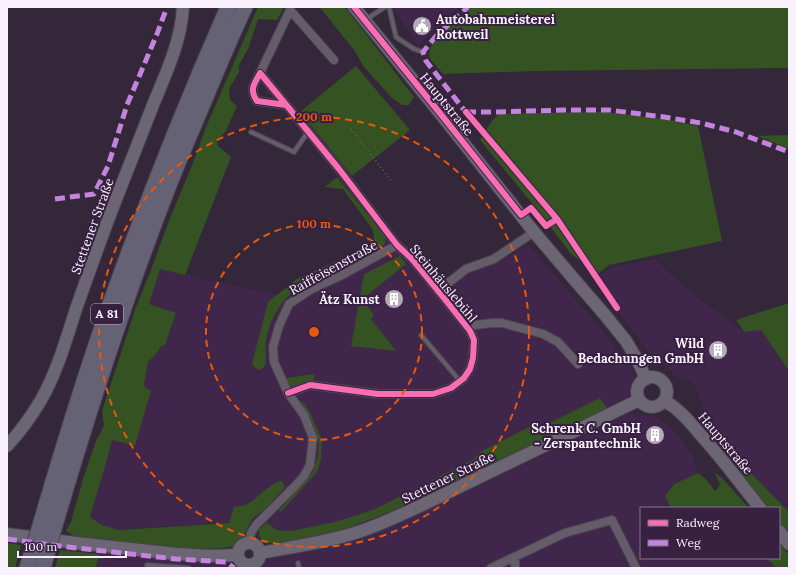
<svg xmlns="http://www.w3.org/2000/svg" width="796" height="575" font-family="Lora,serif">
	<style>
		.built { fill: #40264a }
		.green { fill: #345222 }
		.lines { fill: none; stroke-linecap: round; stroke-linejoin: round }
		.lane-casing { stroke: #4b424f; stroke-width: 6 }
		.street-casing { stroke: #4b424f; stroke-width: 10 }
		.secondary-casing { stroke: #4b424f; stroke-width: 14 }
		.highway-casing { stroke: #4b424f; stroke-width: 17 }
		.path { stroke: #6a616d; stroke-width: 1.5; stroke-dasharray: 1 3; stroke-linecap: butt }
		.lane { stroke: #645c69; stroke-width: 4 }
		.street { stroke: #645c69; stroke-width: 8 }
		.secondary { stroke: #6b6574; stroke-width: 12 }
		.highway { stroke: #646274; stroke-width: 15 }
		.highway-bridge-casing { stroke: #4b424f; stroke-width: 17; stroke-linecap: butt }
		.highway-bridge { stroke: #646274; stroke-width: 15 }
		.quiet { stroke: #c483df; stroke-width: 5; stroke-dasharray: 10 5; stroke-linecap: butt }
		.cycleway-casing { stroke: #372040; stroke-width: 8 }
		.cycleway { stroke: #f96db3; stroke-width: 6 }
		.ring { fill: none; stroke: #e8590c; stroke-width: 2; stroke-dasharray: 7 5 }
		.labels { text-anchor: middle; stroke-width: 4; stroke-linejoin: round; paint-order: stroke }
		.shield { fill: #372040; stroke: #c0b2c5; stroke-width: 1 }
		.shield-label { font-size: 12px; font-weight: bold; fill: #faf1fe }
		.poi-label { font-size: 13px; font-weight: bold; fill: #faf1fe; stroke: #372040; text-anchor: end }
		.street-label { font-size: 13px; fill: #faf1fe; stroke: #372040 }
		.centre { fill: #e8590c; stroke: #372040; stroke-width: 2 }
		.ring-label { font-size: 12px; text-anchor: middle; font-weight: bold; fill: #e8590c; stroke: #372040; stroke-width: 4; stroke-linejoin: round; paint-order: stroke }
	</style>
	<rect width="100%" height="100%" fill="#342739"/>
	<path class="built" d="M393,7H459L418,46Z
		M385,236L413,270L437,297L462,277L480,268L500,261L528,245L599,326L633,371L634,379L631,391L628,397L608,410L378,519L330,534L260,532L262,527L249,521L119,530L102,525L90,517L107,460L112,440L135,446L151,391L147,389L144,385L148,362L157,353L161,346L165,344L176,313L149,304L160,269L185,275L187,274L190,276L277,295L297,279L367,247L374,241Z
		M655,259L685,288L744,332L761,330L789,371V512L739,461L711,430L697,391L693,382L685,379L679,380L663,363L653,358L595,280L611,268Z
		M630,413L655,417L673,429L692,455L698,473L674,484L665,496L671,508H641V558H766L777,568H259L264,566L268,559L276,556L377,530L443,502L520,466Z
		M100,554H108L180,560L237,565L242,568H95Z"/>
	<path class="green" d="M258,7H284L277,20L258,19L248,49L239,65V72L229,89L230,100L237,106L226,131L217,141L218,146L231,157L185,275L160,269L149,304L176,313L165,345L161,346L157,353L148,362L144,385L147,389L151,391L135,446L112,440L107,460L90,517L102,525L119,530L229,523L234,507C238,506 243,506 247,504C257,499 272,481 282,481L284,484V488L267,507L252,519L243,537L235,545L230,547L210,549H187L73,537V535L66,531L71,522L83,479L96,441L104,426L102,411L136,307L151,270L168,223L193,163L206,127Z
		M318,7H345L414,97L409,105H402L392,98L364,67L354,50L322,10Z
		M472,7H789V68L536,71L443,74L431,60L429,56L430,48L436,39Z
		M356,66L410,130L352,176L300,112Z
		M603,112L670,120L698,126L722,241L609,265L598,274L571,254L540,213L480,140L491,122L499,114Z
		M789,135V149L758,136Z
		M337,177L385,236V243L381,248C364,256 347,264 331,272C319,277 306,283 295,290C280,302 269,321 266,340C265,348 266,356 266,364L263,368L259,370L254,367L252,363L268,302L297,279L367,247L374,241L373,230L343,189L325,187Z
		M400,256L406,264L365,297L363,300L374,315L371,319L396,351L351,346L364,274Z
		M789,303V371L761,330L744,332L736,320Z
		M315,374L314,380C300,381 293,395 285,378Z
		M600,398L607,408L454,484L377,517L330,534L278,544L263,542L259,536V529L267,523L277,530L291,531L335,522L373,510L474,459L480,452L533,425H545Z
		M302,400L310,412L322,440L321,459L317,472L309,481L280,513L279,511L280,509L313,472L318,456L319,443L316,432L303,408Z
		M739,461L789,512V538L779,526V508H765L734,467Z
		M698,473L706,479L715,491L720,485L715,473L722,478L749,508H671L665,496L674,484Z
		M7,543L21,545L15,568H7Z
		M779,543L789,555V568H777L766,558H779Z
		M60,550L100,554L95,568H55Z"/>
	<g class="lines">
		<g class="lane-casing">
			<path id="lane" d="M389,7L396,37L414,49L423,52
				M365,20L385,7
				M251,132L294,152L308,132
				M421,335L460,381
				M298,563L299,568
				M147,565L189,568"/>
		</g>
		<g class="street-casing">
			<path id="street" d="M260,73L290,10L334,60
				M286,105L257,101C249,89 254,85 260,73L339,169L397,245L412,259L444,298L470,331L474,340L473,358L470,369L464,378L451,388L433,394H378L310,385L288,393
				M438,291L466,269L494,259L534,232
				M466,326L492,323H502L543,334L558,342L578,364
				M249,543L251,533L256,525L298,483L304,476L310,465L313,438L304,415L288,393L274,362L273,347L279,326L289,304L310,290L340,276L397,245
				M515,557V568
				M252,564L253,568
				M491,568L565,533L612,520L636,568"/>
		</g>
		<g class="secondary-casing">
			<path id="secondary" d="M354,7L443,117L534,232L573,278L605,315L626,341L638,361L646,379
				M637 392a15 15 0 1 1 30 0a15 15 0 1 1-30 0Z
				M665,401C679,409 689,421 699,433C721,457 740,483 760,508
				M7,446C20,432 31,417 41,400C57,372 66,340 76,309C88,275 100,241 113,207C126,173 140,139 153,105C166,73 181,42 183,7
				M779,531L789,544
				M7,534L76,543L177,554L209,556L237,555
				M238 554a11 11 0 1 1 22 0a11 11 0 1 1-22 0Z
				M260,553C292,547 328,542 358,532C380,525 400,515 420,506L639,400"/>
		</g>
		<g class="highway-casing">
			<path id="highway" d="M39,529C58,464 78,398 100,333C138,223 181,114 228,7
				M53,532C87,416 124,300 168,188C181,154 196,121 210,87C221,61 232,34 245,7
				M27,568L33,548
				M43,568L48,550"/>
		</g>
		<path class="path" d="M351,129L393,183"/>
		<use href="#lane" class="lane"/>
		<use href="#street" class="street"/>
		<use href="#secondary" class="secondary"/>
		<use href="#highway" class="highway"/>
		<g class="highway-bridge-casing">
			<path id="highway-bridge" d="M33,548L39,529
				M48,550L53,532"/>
		</g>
		<use href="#highway-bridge" class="highway-bridge"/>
		<path class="quiet" d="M466,112H493L565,110H609L664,117L701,123L736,132L789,152
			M468,115L426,61L423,52L436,36L468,7
			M55,199L94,194L108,166L127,105L157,34L167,7
			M7,539L68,547L176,559L226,562L234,568"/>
		<g class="cycleway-casing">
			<path id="cycleway" d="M354,7L443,117L521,215L531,208L546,226L557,219
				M286,105L257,101C249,89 254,85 260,73L339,169L397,245L412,259L444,298L470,331L474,340L473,358L470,369L464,378L451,388L433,394H378L310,385L288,393
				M466,112L557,219L617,308"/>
		</g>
		<use href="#cycleway" class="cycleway"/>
	</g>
	<g class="ring">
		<circle cx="314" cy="332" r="108"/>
		<circle cx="314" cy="332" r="215"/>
	</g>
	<defs>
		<g id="civic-disc" transform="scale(1)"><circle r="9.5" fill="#b5aab9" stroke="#372040"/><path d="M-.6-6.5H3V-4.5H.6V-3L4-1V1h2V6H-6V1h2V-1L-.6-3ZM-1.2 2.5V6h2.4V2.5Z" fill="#fff"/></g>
		<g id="building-disc" transform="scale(1)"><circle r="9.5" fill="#b5aab9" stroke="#372040"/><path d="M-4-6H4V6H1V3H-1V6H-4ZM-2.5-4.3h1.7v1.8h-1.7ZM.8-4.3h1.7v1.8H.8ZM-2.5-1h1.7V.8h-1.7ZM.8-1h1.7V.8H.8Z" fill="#fff"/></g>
	</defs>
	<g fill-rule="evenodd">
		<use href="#civic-disc" x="422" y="26"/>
		<use href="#building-disc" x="394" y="299"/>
		<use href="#building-disc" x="718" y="350"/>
		<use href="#building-disc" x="655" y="435"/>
	</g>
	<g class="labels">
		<rect class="shield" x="91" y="304" width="32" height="20" rx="3"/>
		<g class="shield-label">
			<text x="107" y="318">A 81</text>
		</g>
		<g class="poi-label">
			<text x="436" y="24" text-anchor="start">Autobahnmeisterei<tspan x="436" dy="15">Rottweil</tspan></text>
			<text x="380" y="304">Ätz Kunst</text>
			<text x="704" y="348">Wild<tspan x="704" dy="15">Bedachungen GmbH</tspan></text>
			<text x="641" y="433">Schrenk C. GmbH<tspan x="641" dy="15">- Zerspantechnik</tspan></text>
		</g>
		<g class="street-label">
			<text transform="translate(447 104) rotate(51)" y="5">Hauptstraße</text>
			<text transform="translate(92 226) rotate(-70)" y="5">Stettener Straße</text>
			<text transform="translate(333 267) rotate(-29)" y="5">Raiffeisenstraße</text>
			<text transform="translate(444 283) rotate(50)" y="5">Steinhäuslebühl</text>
			<text transform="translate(726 443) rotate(50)" y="5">Hauptstraße</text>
			<text transform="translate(448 477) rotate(-26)" y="5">Stettener Straße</text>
		</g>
	</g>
	<circle cx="314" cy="332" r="6" class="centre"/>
	<g class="ring-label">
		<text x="314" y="121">200 m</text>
		<text x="314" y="228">100 m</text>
	</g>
	<rect width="796" height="575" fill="none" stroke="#faf1fe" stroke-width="16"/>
	<rect x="640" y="507" width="140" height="52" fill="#372040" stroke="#85748c"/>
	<rect x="648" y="520" width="20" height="6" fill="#f96db3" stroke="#85748c"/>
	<text x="676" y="527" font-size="12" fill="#faf1fe">Radweg</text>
	<rect x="648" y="540" width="20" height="6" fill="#c483df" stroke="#85748c"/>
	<text x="676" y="547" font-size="12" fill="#faf1fe">Weg</text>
	<path d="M18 551v6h108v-6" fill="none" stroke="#faf1fe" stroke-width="2"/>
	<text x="24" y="551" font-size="12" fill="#faf1fe" stroke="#372040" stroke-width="3" paint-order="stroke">100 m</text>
</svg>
